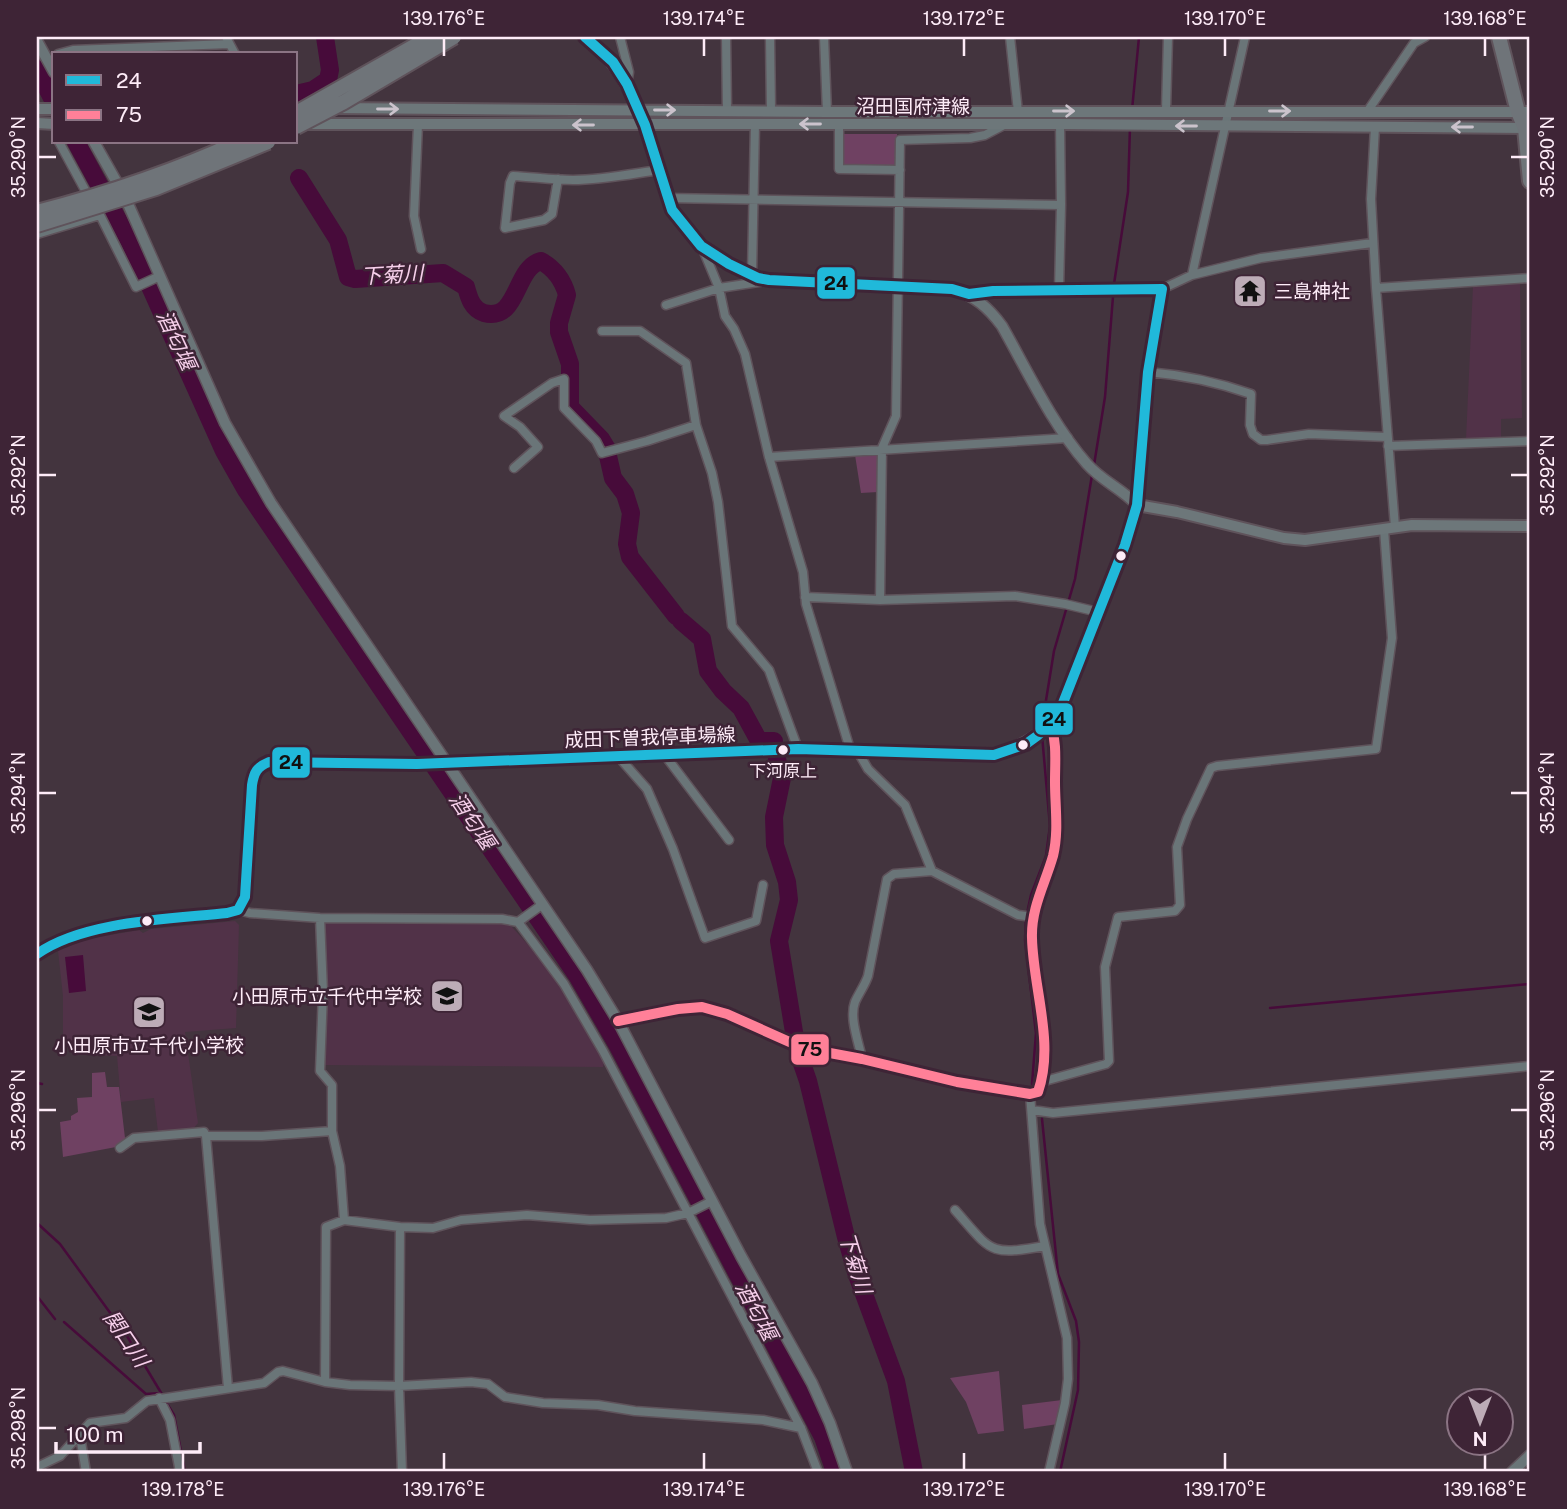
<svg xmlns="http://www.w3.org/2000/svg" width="1567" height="1509" font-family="'Public Sans','Noto Sans JP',sans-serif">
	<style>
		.built { fill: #513248 }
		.green { fill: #6f4162 }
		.water { fill: #470b3a }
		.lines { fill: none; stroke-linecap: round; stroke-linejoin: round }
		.stream { stroke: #470b3a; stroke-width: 2.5 }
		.river { stroke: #470b3a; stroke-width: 18 }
		.minor-casing { stroke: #5f535b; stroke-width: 11 }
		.tertiary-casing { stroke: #5f535b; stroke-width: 13 }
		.secondary-casing { stroke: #5f535b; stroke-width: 14 }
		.trunk-casing { stroke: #5f535b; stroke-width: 18 }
		.minor { stroke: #6a7578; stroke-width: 8 }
		.tertiary { stroke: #6a7578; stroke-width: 10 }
		.secondary { stroke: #6d777a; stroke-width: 10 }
		.trunk { stroke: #6f7479; stroke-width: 14 }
		.trunk-bridge-casing { stroke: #5f535b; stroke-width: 18; stroke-linecap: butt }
		.trunk-bridge { stroke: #6f7479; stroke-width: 14 }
		.bus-1-casing { stroke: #3e2436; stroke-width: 16 }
		.bus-2-casing { stroke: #3e2436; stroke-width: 16 }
		.bus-1 { stroke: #20b9da; stroke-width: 10 }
		.bus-2 { stroke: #ff8098; stroke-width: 10 }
		.oneway { stroke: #cbc3cc }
		.ticks { fill: none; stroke: #feecf8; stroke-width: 2.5 }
		.bus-dot { fill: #feecf8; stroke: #3e2436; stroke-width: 2.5 }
		.labels { text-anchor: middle; stroke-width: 5; stroke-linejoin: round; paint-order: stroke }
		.bus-label { font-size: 17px; fill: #feecf8; stroke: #3e2436 }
		.street-label { font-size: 19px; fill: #feecf8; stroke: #3e2436 }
		.poi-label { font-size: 19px; fill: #feecf8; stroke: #3e2436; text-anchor: start }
		.water-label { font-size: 21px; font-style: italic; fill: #f7d0eb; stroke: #3e2436 }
		.line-badge { stroke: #3e2436; stroke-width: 2.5 }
		.pale-badge-label { font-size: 19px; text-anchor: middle; font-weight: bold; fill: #111 }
		.neatline { fill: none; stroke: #feecf8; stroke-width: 2.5 }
		.ticks-label { font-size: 18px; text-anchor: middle; fill: #feecf8 }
	</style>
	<rect width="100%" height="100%" fill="#43343e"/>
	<path class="built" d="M1520,283L1522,418L1501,419V438L1466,439L1473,286Z
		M325,920L414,924L504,922L512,927L549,968L599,1052L604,1063L603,1067L325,1065Z
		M235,921L239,925L236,1028L185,1032L198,1123L193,1129L158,1132L154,1098L121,1102L117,1056L91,1055L63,1039V996L58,951L87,939L139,930L143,933L151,929Z"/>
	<path class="green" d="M843,134H897V167L843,166Z
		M877,453L878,492L861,493L855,455Z
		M105,1072L107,1087H119L125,1138L116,1147L63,1157L60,1122L71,1120V1116L78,1112L77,1098L92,1097V1073Z
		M999,1371L1004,1431L978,1434L966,1402L950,1378Z
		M1062,1400L1058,1424L1024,1429L1022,1405Z"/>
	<path class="water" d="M83,955L86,991L69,993L65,957Z"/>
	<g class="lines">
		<path class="stream" d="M1132,110L1139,37
			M1094,465L1105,397L1114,284L1128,192L1130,127
			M1042,725L1054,651L1075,579L1092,475
			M1270,1008L1530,984
			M37,1083L42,1084
			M1032,1084L1036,1033L1025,940L1026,918L1031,895L1046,856L1050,826L1042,735
			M1042,1119L1058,1274L1076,1321L1079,1342L1078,1390L1060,1472
			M37,1223L60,1244L127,1336L163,1396
			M37,1296L55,1319
			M64,1322L146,1394L161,1393
			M166,1402L174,1415L185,1472"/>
		<path class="river" d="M37,69L54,102
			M296,94L313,90L328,80L330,70L325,37
			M76,142L130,242L224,451L246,490L578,977L618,1046L823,1437L835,1472
			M299,178L338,240L348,277L355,279L443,273L466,287C469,298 472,309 484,313C519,322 514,268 541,261C555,269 563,280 567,295L559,323V332L570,364V407L601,439L607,449
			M608,456L613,478L625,494L631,513L627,544L630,557L676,616
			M681,621L702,639L708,671L723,691L741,708L759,741H774
			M777,759L782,778L774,817L775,845L787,882L789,900L779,941L795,1038
			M798,1052L808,1081L846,1237L857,1275L896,1381L914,1472"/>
		<g class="minor-casing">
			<path id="minor" d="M226,37L235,54
				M620,37L629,72L627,84
				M726,37L727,110
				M824,37L827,112
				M1010,37L1018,112
				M770,38L771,110
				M58,54L73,50L229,44
				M1166,110L1168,37
				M1367,112L1414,43L1425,37
				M418,124L414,216L421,249
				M839,124V169L900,170
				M1375,127L1371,199L1376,288
				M59,142L91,201
				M558,179L552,214L544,220L505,228L510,183L513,176C533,177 553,180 573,180C602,180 631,174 659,170
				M668,198L1061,205
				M37,234L100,215L136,287L160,276
				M702,247L719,288L725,316L734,329L745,354L769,457L803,572L806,604L850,749
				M752,274L755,124
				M1192,275L1261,258L1372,243
				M1162,289L1192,275L1245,37
				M1059,290L1061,205L1060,124
				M969,294L993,291L1162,289L1148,372L1137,505
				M666,305L719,288L766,281
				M602,331H640L686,363L696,425L712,473L718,502L732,626L769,670L798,749
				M1148,372C1184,375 1217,382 1251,394L1250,425L1253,434L1261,440H1267L1309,434L1387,437
				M1388,446L1530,441
				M769,457L1068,438
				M514,468L538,447L520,427L504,416L552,383L564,379V408L596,441L602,453L647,441L696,425
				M1395,527L1376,288L1530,278
				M805,597L880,600L1015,596L1065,604L1098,612
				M880,600L882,448L896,416L900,140L970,138L985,135L1006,124
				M857,750L868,769L905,805L932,871L1018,915L1033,917
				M664,754L729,840
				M617,755L647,789L673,849L705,938L756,921L763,885
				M238,910L250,913L320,918L502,919L518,922L543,904
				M320,918L323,992L320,1071L332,1085V1131L340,1166L344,1220
				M518,922L564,984L603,1051L801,1428L818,1472
				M618,1021L678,1009L702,1007L727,1014L803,1048L862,1059L957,1082L1030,1094L1038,1092C1055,1043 1033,988 1032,938C1031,908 1045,884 1053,856C1059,831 1055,807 1055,782C1055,761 1057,744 1051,724
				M862,1059C859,1043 849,1018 855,1002C859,993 865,985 868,976L887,879L894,874L932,871
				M1041,1082L1106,1064L1109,1061L1105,967L1118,917L1175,911L1180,905L1177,847L1187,819L1211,768L1217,766L1376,749L1392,638L1384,529
				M1030,1094L1040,1224L1067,1338L1068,1379L1065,1403L1049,1472
				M1032,1110L1053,1113L1530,1066
				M206,1136L228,1388
				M120,1148L134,1138L204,1132L206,1136H262L332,1131
				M955,1210C992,1252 988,1256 1045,1246
				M400,1227L399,1386L402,1472
				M325,1382L326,1227L344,1220L400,1227L433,1228L461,1220L527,1215L590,1220L666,1218L688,1213L712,1201
				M159,1398L170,1420L180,1472
				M80,1436L86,1472
				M37,1467L60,1456L90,1423L126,1418L147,1401L264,1383L278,1372L283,1371L325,1382L350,1385L399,1386L471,1382L488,1384L505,1397L543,1403L598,1405L635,1411L763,1420L801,1428"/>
		</g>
		<g class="tertiary-casing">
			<path id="tertiary" d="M37,41L54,72
				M639,110L672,210L701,246L729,264L758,278L769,280L952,289C975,296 988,307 1002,326C1028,372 1052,424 1087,464C1102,481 1122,489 1137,505
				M94,142L125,197L225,423L271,503L587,970L618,1021L741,1256L812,1383L830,1423L847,1472
				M1512,1472L1530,1455"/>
		</g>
		<g class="secondary-casing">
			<path id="secondary" d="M585,37C611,55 626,81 639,110
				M333,108L827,112H1530
				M37,109H54
				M37,123L54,124
				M306,124H1060L1528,128
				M37,954C83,921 171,919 227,913L238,910L245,897L252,785C254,772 257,767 269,762L417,764L798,749L994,755C1024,746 1045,734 1061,708L1125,545L1137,505L1177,512L1284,538L1305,540L1412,525L1530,526"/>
		</g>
		<g class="trunk-casing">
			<path id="trunk" d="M1499,37L1518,112L1525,128L1530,181"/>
		</g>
		<use href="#minor" class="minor"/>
		<use href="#tertiary" class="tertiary"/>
		<use href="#secondary" class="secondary"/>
		<use href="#trunk" class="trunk"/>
		<g class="trunk-bridge-casing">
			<path id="trunk-bridge" d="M296,113L430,37
				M296,127L344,102L454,37
				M37,212C106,194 173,172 238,142
				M37,225L156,188L268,142"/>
		</g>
		<use href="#trunk-bridge" class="trunk-bridge"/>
		<g class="bus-1-casing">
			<path id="bus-1" d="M37,954C83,921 171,919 227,913L238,910L245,897L252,785C254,772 257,767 269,762L417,764L798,749L994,755L1026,744L1037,736L1051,724L1061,708L1125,545L1137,505L1148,372L1162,289L993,291L969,294L952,289L769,280L758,278L729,264L701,246L672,210L645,125L627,84L613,62L585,37"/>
		</g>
		<g class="bus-2-casing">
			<path id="bus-2" d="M618,1021L678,1009L702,1007L727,1014L803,1048L862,1059L957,1082L1030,1094L1038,1092C1055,1043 1033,988 1032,938C1031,908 1045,884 1053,856C1059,831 1055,807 1055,782C1055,761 1057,744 1051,724"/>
		</g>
		<use href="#bus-1" class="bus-1"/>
		<use href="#bus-2" class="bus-2"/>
	</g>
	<defs><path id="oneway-shaft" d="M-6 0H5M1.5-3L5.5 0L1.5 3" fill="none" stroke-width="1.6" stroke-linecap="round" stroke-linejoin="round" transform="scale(1.75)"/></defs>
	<g class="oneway">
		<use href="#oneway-shaft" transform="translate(388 109)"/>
		<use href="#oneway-shaft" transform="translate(665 110)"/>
		<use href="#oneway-shaft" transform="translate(1064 111)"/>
		<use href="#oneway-shaft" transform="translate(1280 111)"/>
		<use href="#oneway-shaft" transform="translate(810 124) rotate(180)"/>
		<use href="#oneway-shaft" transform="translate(583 125) rotate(-180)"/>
		<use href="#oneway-shaft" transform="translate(1186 126) rotate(180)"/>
		<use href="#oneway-shaft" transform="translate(1462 127) rotate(-180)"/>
	</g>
	<path class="ticks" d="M444,38V56M704,38V56M964,38V56M1225,38V56M1485,38V56M38,157H56M1511,157H1528M38,475H56M1511,475H1528M38,793H56M1511,793H1528M38,1110H56M1511,1110H1528M38,1428H56M183,1453V1470M444,1453V1470M704,1453V1470M964,1453V1470M1225,1453V1470M1485,1453V1470"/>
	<defs>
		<g id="temple-square" transform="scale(1.75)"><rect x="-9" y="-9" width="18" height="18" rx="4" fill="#bdacb7" stroke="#3e2436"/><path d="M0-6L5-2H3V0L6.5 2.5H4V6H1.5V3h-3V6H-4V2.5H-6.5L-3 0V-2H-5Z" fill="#111"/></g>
		<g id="school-square" transform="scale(1.75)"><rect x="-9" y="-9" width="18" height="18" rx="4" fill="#bdacb7" stroke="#3e2436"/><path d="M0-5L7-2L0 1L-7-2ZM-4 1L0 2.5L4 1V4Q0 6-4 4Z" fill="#111"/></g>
	</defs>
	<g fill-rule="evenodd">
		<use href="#temple-square" x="1250" y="291"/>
		<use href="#school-square" x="447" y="996"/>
		<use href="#school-square" x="149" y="1012"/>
	</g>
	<g class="bus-dot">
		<circle cx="1121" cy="556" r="6"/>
		<circle cx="1023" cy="745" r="6"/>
		<circle cx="783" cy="750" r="6"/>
		<circle cx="147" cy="921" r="6"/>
	</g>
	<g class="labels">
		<g class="bus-label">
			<text x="783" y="777">下河原上</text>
		</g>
		<g class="street-label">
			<text x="913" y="113">沼田国府津線</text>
			<text transform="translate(650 737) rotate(-2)" y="7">成田下曽我停車場線</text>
		</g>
		<g class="poi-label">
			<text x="1274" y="298">三島神社</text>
			<text x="422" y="1003" text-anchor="end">小田原市立千代中学校</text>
			<text x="149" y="1052" text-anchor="middle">小田原市立千代小学校</text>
		</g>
		<g class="water-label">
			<text transform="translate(392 275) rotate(-3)" y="7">下菊川</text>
			<text transform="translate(176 340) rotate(65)" y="7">酒匂堰</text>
			<text transform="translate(472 821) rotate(56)" y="7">酒匂堰</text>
			<text transform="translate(855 1263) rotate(73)" y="7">下菊川</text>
			<text transform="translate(756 1311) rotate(62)" y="7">酒匂堰</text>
			<text transform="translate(126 1339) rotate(56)" y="7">関口川</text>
		</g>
	</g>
	<g class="line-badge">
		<rect x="816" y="266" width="40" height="34" rx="7" fill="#20b9da"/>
		<rect x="1034" y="702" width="40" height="34" rx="7" fill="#20b9da"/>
		<rect x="271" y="746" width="40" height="33" rx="7" fill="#20b9da"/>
		<rect x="790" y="1033" width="40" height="33" rx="7" fill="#ff8098"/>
	</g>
	<g class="pale-badge-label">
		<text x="836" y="290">24</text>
		<text x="1054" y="726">24</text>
		<text x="291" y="769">24</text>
		<text x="810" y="1056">75</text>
	</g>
	<rect width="1567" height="1509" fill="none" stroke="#3e2436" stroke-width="77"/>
	<rect x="52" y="52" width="245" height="91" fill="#3e2436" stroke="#8b7484" stroke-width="2"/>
	<rect x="66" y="75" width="35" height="10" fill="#20b9da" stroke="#8b7484" stroke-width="2"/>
	<text x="116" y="88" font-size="21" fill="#feecf8">24</text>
	<rect x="66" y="110" width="35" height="10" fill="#ff8098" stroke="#8b7484" stroke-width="2"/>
	<text x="116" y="122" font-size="21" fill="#feecf8">75</text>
	<g transform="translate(1480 1422) rotate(180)"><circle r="33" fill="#3e2436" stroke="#8b7484" stroke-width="2"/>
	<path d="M0-5L12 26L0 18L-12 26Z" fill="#bdacb7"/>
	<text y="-10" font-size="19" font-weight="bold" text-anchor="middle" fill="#feecf8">N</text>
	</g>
	<path d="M56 1442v10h144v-10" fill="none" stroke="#feecf8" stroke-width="3.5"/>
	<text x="66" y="1442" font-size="21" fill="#feecf8" stroke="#3e2436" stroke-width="5" paint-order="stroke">100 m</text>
	<rect x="38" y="38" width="1490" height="1432" class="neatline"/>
	<g class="ticks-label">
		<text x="444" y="25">139.176°E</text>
		<text x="704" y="25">139.174°E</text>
		<text x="964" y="25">139.172°E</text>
		<text x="1225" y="25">139.170°E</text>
		<text x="1485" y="25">139.168°E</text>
		<text transform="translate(1548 157) rotate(-90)" y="6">35.290°N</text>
		<text transform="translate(19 157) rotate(-90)" y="6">35.290°N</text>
		<text transform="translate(1548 475) rotate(-90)" y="6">35.292°N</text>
		<text transform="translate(19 475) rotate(-90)" y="6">35.292°N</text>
		<text transform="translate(1548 793) rotate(-90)" y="6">35.294°N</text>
		<text transform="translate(19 793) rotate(-90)" y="6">35.294°N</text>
		<text transform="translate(1548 1110) rotate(-90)" y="6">35.296°N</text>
		<text transform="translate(19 1110) rotate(-90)" y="6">35.296°N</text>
		<text transform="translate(19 1428) rotate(-90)" y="6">35.298°N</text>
		<text x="183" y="1496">139.178°E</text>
		<text x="444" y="1496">139.176°E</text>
		<text x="704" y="1496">139.174°E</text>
		<text x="964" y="1496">139.172°E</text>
		<text x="1225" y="1496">139.170°E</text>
		<text x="1485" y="1496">139.168°E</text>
	</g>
</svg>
